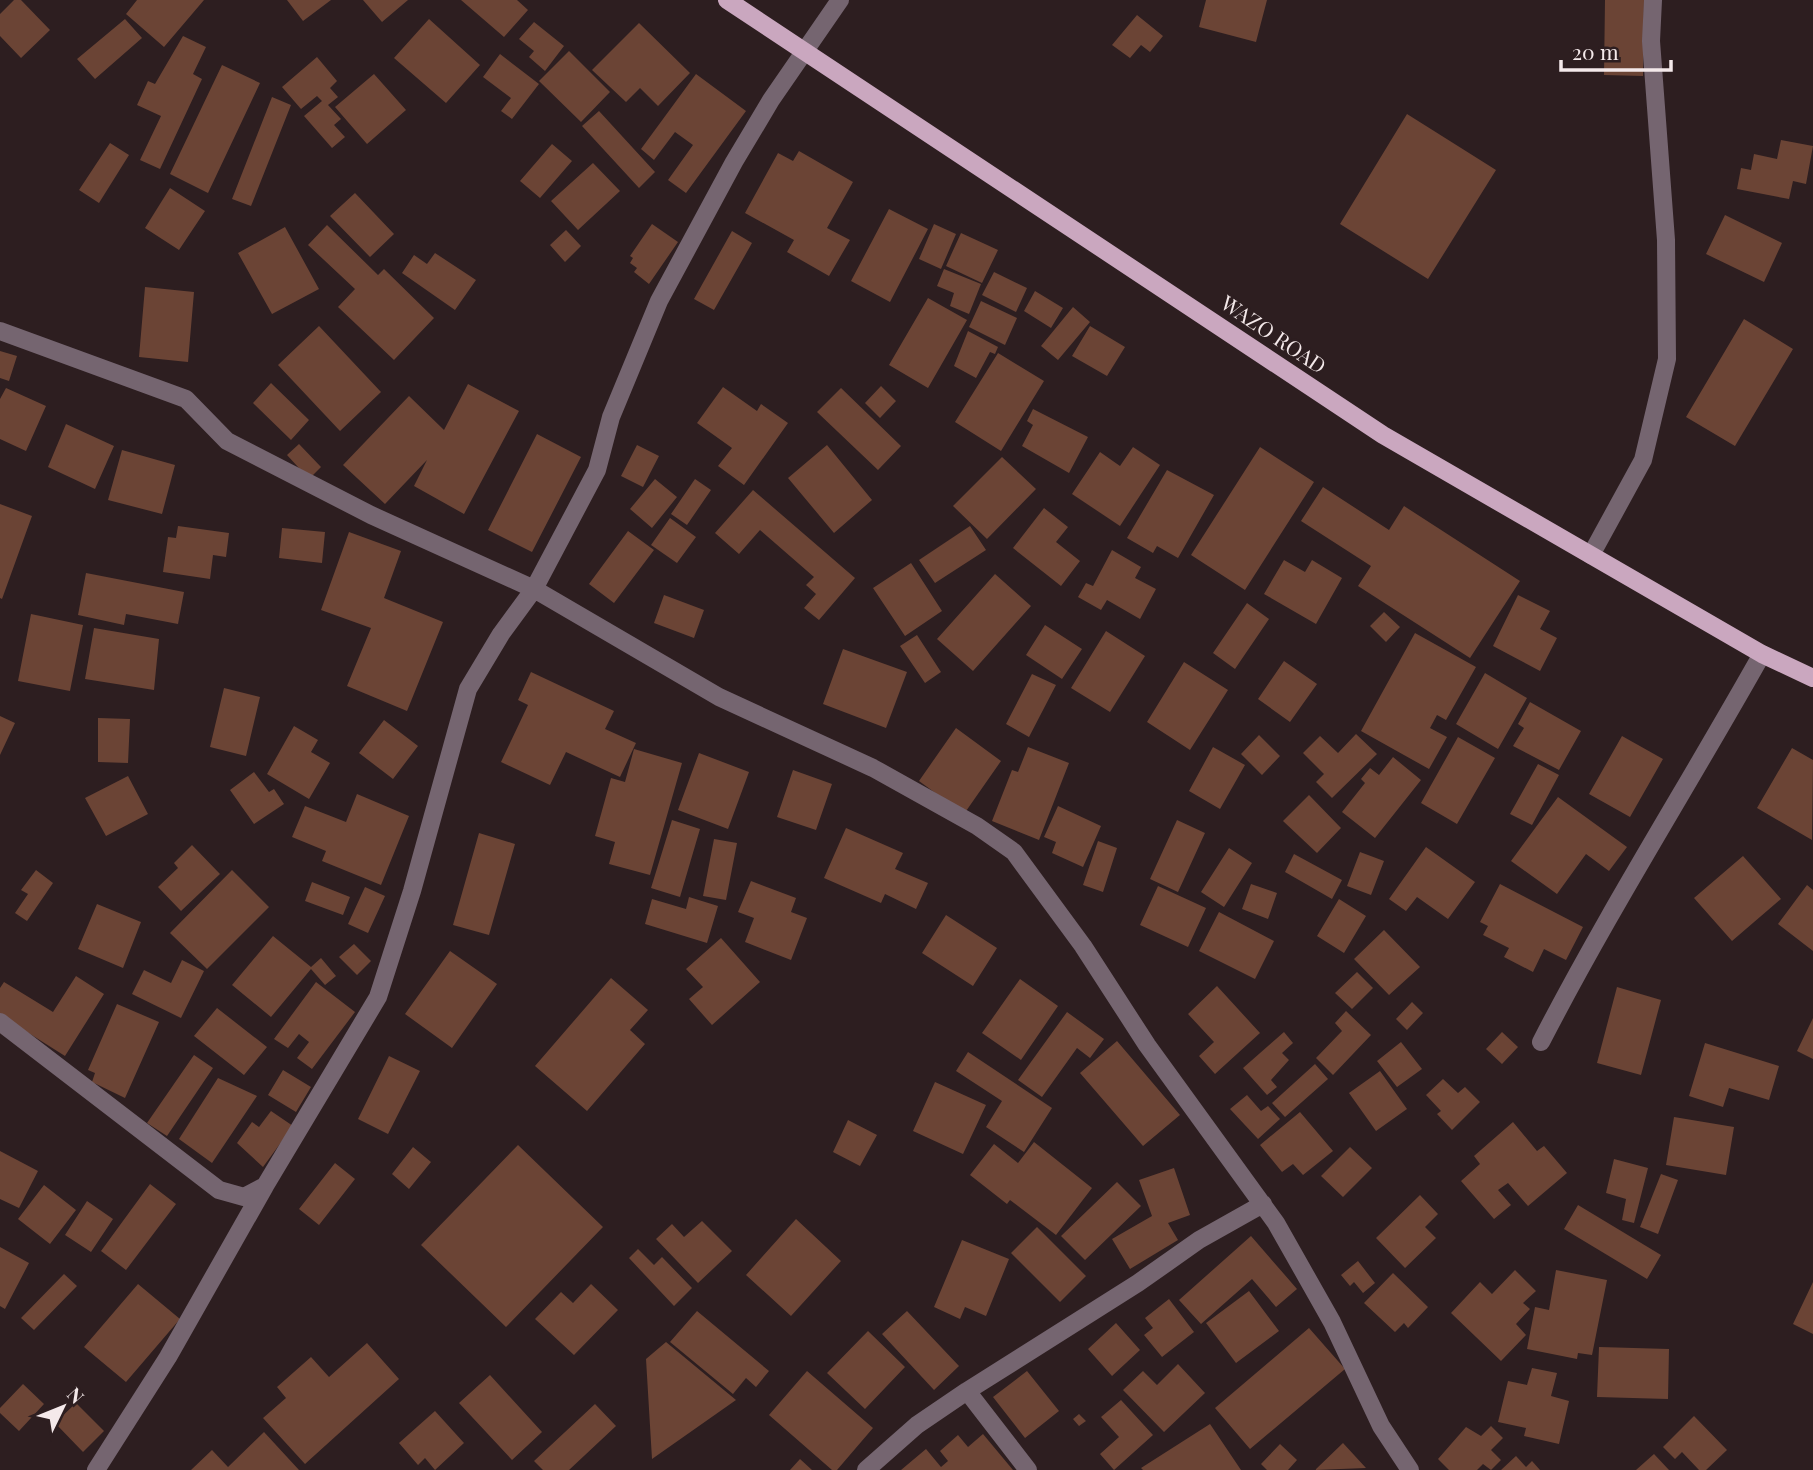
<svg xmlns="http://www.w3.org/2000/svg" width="1813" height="1470" font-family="'Playfair Display',serif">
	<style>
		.building { fill: #6b4435 }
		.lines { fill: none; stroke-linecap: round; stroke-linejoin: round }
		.minor { stroke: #756570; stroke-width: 18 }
		.major { stroke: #caa7bf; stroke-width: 18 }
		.labels { text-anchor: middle; stroke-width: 5; stroke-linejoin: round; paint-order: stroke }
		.street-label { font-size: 21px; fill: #f4e9ea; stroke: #2d1e20 }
	</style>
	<rect width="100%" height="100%" fill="#2d1e20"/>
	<path class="building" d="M14,0H21L50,30L21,58L0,36V14Z
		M137,0H204L164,47L126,14Z
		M287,0H331L303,21Z
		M363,0H408L382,22Z
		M461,0H517L528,10L504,37Z
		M1206,0H1267L1256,42L1199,27Z
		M1605,0H1644L1643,76L1604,75Z
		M1137,15L1163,36L1150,52L1141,45L1130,58L1112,45Z
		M125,19L142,38L95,79L77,59Z
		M429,19L480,65L446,103L394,58Z
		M534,22L564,46L545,71L529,57L534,51L519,39Z
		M639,23L690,73L658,106L640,88L626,102L592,70Z
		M183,36L206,47L193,74L202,79L160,169L140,160L161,116L137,105L148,81L155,84Z
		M569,51L610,92L581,122L539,81Z
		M500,54L539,84L512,119L501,111L511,98L483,77Z
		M317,57L337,81L330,88L338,97L328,105L341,119L334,125L345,137L332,148L304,116L322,101L317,96L301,109L282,87Z
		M222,65L260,83L208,193L170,174Z
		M374,74L406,110L367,144L335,107Z
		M696,74L746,111L686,193L668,180L693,145L675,132L654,160L641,149Z
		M272,97L291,105L251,206L232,199Z
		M599,111L655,172L639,188L582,126Z
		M1407,114L1496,170L1428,279L1340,224Z
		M1781,140L1813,146L1806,184L1793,181L1789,199L1737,189L1741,168L1751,170L1754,154L1777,159Z
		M110,143L129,155L99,203L79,190Z
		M552,144L572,161L540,198L520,181Z
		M799,151L853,182L827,228L850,240L829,276L787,252L794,240L745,213L778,153L793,161Z
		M593,163L620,191L578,230L551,201Z
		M170,188L205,211L179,250L145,228Z
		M355,193L394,234L370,257L330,216Z
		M889,209L928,229L890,302L851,281Z
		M1725,215L1782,243L1764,282L1706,254Z
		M652,224L678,242L649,284L634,272L637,268L630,263L633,258L630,256Z
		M934,224L956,234L941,269L919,259Z
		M327,225L378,275L384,269L434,318L394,360L338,307L355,289L308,245Z
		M285,227L319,289L272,314L238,253Z
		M566,230L581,246L565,262L550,245Z
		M732,231L752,243L714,310L694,299Z
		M961,233L998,250L982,283L946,266Z
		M435,253L476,280L455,310L402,273L414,255L427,264Z
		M944,269L981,284L969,314L950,306L954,293L937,286Z
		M994,272L1027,288L1016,312L982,295Z
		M145,287L194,292L188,362L139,357Z
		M1035,291L1063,308L1051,328L1024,311Z
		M928,298L967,320L928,388L889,365Z
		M981,301L1017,318L1005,345L969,327Z
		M1073,307L1090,322L1058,360L1041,346Z
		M1744,319L1793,349L1735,446L1686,417Z
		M319,326L381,392L340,431L278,365Z
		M1090,326L1125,347L1107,376L1072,356Z
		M968,331L998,347L995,354L990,352L976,378L954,366Z
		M0,351L17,356L9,381L0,378Z
		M998,353L1044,381L1001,451L955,422Z
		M271,383L309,420L291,440L253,403Z
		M468,384L519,411L464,514L414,486L427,460L385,504L343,465L409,396L444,430Z
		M881,386L896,401L880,418L865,403Z
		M723,387L757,411L761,404L788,423L744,485L718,466L732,448L697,423Z
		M6,388L46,406L26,451L0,439V399Z
		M841,388L901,446L878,470L817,412Z
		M1033,409L1088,437L1069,473L1022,446L1033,425L1027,421Z
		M66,424L114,446L95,489L48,467Z
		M537,434L581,457L532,552L488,530Z
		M299,444L321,467L309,479L287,455Z
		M637,445L659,456L643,487L621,476Z
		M827,445L872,500L834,533L788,478Z
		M1133,447L1160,465L1120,526L1072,494L1100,452L1120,466Z
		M1260,447L1314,482L1245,590L1191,555Z
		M122,450L175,465L162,514L108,500Z
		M1002,457L1036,489L987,539L953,506Z
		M1167,470L1214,495L1178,558L1157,546L1153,553L1127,538Z
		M655,479L677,497L652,528L630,509Z
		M695,479L711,490L687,525L671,514Z
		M1323,487L1389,530L1404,506L1520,581L1470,658L1358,586L1371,566L1301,521Z
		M753,490L855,578L819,620L804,608L816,594L806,585L814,577L760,530L739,554L715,533Z
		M0,504L32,516L2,599L0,598Z
		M1044,508L1068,527L1056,542L1080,561L1061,586L1013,548Z
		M670,518L696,537L677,563L651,545Z
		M178,526L229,533L226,557L213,555L210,579L163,572L168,537L176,538Z
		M970,526L986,550L935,583L919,560Z
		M282,528L325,532L322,563L279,558Z
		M628,531L654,550L614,603L589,584Z
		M349,532L401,551L384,598L443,622L407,711L347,686L371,628L321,610Z
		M1112,550L1141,567L1135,578L1156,589L1140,619L1107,600L1101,610L1078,597L1086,583L1093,586Z
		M1284,560L1305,572L1312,560L1342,578L1316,624L1264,594Z
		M911,563L942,611L905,636L873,588Z
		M86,573L184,592L178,624L126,614L124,625L78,615Z
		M995,574L1031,606L973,671L937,639Z
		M664,595L704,610L694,638L654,623Z
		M1518,595L1550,611L1540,629L1557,638L1540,671L1493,646Z
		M1247,603L1269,619L1235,669L1213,653Z
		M1384,612L1400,627L1386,642L1370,626Z
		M31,614L83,625L70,691L18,681Z
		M1045,625L1082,649L1062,679L1026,655Z
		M94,628L159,639L154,690L85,679Z
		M1106,631L1145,656L1110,712L1071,688Z
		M1415,633L1476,667L1446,720L1437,715L1430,728L1447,737L1429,769L1361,731Z
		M917,635L941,672L925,683L900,646Z
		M843,649L907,672L886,728L823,704Z
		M1284,661L1317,684L1290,722L1258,699Z
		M1184,662L1228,690L1190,750L1147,722Z
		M531,672L614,711L605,729L636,743L620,777L566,752L550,785L501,762L528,705L518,700Z
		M1485,673L1527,698L1498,749L1456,724Z
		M1032,674L1056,685L1029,737L1006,724Z
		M224,688L260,697L246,756L210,747Z
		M1530,702L1581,731L1559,770L1513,746L1524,728L1518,724Z
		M0,716L15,723L0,755Z
		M98,718L130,719L128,763L98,762Z
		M384,720L418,746L393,779L359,753Z
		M294,726L318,740L311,752L330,763L309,799L267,774Z
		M956,728L1001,761L964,814L919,781Z
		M1356,734L1377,754L1332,798L1316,782L1324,774L1303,753L1320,736L1338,753Z
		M1259,735L1280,756L1262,775L1241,754Z
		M1622,736L1663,759L1630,817L1589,794Z
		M1458,737L1495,758L1457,824L1421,803Z
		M1028,747L1069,763L1039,840L992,821L1012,770L1018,772Z
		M1213,747L1245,765L1220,809L1189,791Z
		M1792,748L1813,760L1812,840L1757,808Z
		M634,749L682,763L650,875L609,864L615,842L595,836L611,778L625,782Z
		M699,753L749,772L728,829L678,810Z
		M1393,757L1421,780L1375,838L1342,812L1365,783L1361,779L1370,768L1379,775Z
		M1538,764L1559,775L1532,825L1510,814Z
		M793,770L832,784L816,830L777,817Z
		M254,772L269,792L274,789L284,804L254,824L230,790Z
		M128,776L148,814L106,836L85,798Z
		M357,794L409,816L381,885L322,861L326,851L292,837L305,806L346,822Z
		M1309,795L1341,828L1317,853L1283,821Z
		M1558,797L1627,847L1609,871L1586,854L1557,894L1511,861Z
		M1058,806L1101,826L1083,867L1052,853L1056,842L1044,837Z
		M672,820L700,829L680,897L651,888Z
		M1177,820L1205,833L1178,892L1150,879Z
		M846,828L903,853L895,869L928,883L916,909L885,894L881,903L824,878Z
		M479,833L515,844L489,935L453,925Z
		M714,839L737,843L726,900L703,896Z
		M1098,841L1117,848L1103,892L1083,885Z
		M192,845L220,874L181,911L158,887L178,868L174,863Z
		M1426,847L1475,882L1448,919L1417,897L1406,911L1389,899Z
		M1229,848L1252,863L1224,907L1201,892Z
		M1360,852L1384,861L1371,895L1347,886Z
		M1294,854L1342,880L1332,899L1285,872Z
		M1743,856L1781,899L1732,941L1694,898Z
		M36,870L53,883L27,921L15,913L28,894L21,890Z
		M232,870L269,907L207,969L170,933Z
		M751,881L796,898L791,912L807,918L791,960L745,942L754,918L738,912Z
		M312,882L350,897L343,915L305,901Z
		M1251,884L1277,893L1268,919L1242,909Z
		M1500,884L1583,927L1566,960L1544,949L1533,972L1504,957L1509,948L1483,935L1488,926L1480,922Z
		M1807,885L1813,890V951L1778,924Z
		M1158,886L1206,908L1188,947L1140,925Z
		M365,887L385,896L368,933L348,924Z
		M689,897L718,906L707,943L645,924L652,899L686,909Z
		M1339,899L1366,916L1344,953L1317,936Z
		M97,904L141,922L123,968L78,949Z
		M1219,912L1274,941L1255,979L1199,951Z
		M946,915L997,948L973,986L922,953Z
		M1384,930L1420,967L1389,995L1354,959Z
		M273,936L311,967L321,958L336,976L325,985L311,969L271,1017L232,985Z
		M721,938L760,982L712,1025L689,999L703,987L686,969Z
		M354,944L371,961L357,975L339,957Z
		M450,951L497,984L452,1048L405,1014Z
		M182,960L204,971L181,1018L132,994L144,970L171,983Z
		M1357,972L1373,988L1352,1009L1335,993Z
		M76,976L104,994L65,1056L0,1015V988L4,982L53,1012Z
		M611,978L648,1010L630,1030L645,1044L587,1111L535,1066Z
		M1020,979L1058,1006L1021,1060L982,1033Z
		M316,982L355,1012L312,1069L297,1058L309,1042L299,1034L288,1048L274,1039Z
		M1217,986L1260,1033L1215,1074L1199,1056L1214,1042L1188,1014Z
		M1617,987L1661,1000L1641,1075L1597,1063Z
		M1412,1002L1423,1013L1407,1030L1396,1019Z
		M117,1004L159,1022L125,1098L92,1082L95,1073L88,1070Z
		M217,1008L267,1047L244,1075L194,1036Z
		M1346,1011L1371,1035L1333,1075L1316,1058L1342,1031L1335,1023Z
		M1067,1012L1104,1039L1090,1058L1077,1048L1042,1097L1018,1080Z
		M1813,1018V1059L1797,1051Z
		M1284,1032L1293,1043L1282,1053L1289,1060L1271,1080L1277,1087L1267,1095L1243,1068Z
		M1502,1032L1518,1047L1502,1064L1486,1049Z
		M1117,1041L1180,1115L1143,1146L1080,1073Z
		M1401,1042L1422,1069L1397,1087L1377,1061Z
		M1705,1043L1779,1066L1769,1100L1729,1088L1723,1107L1689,1096Z
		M968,1052L1052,1108L1024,1152L986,1127L1002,1101L956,1071Z
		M194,1055L213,1068L167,1136L147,1123Z
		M389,1056L420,1071L388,1134L358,1119Z
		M1315,1064L1328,1079L1285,1117L1272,1103Z
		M283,1070L311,1087L296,1112L268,1095Z
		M1380,1071L1407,1109L1376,1131L1349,1093Z
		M218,1078L257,1096L212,1163L179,1139Z
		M1443,1079L1458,1093L1465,1087L1480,1102L1452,1130L1437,1114L1441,1111L1426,1095Z
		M935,1082L986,1105L963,1154L913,1131Z
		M1247,1095L1261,1111L1268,1106L1280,1119L1258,1139L1230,1109Z
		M271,1111L293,1126L263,1167L237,1143L252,1122L259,1127Z
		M1300,1112L1333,1151L1303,1175L1293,1164L1282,1172L1260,1145Z
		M1674,1117L1734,1127L1726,1175L1666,1165Z
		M848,1120L877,1135L860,1166L833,1152Z
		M1513,1122L1537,1151L1544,1146L1567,1173L1528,1206L1508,1183L1498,1190L1511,1205L1494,1219L1461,1181L1480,1164L1474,1156Z
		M1034,1142L1092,1188L1056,1235L1010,1200L1007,1204L970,1175L994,1144L1018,1163Z
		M518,1145L603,1227L506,1327L421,1245Z
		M413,1147L431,1162L409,1189L392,1174Z
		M1350,1147L1372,1168L1343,1197L1321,1176Z
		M0,1151L38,1171L19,1208L0,1199Z
		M1614,1159L1648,1168L1634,1223L1622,1220L1626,1199L1606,1193Z
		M335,1163L355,1179L319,1225L299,1209Z
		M1174,1168L1190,1215L1168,1223L1178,1240L1130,1269L1112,1239L1152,1216L1139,1180Z
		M1661,1174L1678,1180L1658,1234L1640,1227Z
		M1117,1182L1141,1206L1085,1260L1061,1236Z
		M150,1184L176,1204L126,1270L101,1251Z
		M44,1185L76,1210L50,1244L18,1219Z
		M1420,1195L1438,1214L1425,1227L1436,1238L1405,1268L1376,1238Z
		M87,1201L113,1219L91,1252L65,1235Z
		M1578,1205L1661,1255L1647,1279L1564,1229Z
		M796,1219L841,1261L791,1316L746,1275Z
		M702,1221L732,1251L698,1283L656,1239L672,1224L684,1237Z
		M1037,1227L1086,1276L1060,1302L1011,1253Z
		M1251,1236L1297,1289L1276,1307L1252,1279L1201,1324L1179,1300Z
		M962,1240L1009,1259L986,1316L965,1307L960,1319L934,1307Z
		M0,1247L29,1263L5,1309L0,1306Z
		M638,1249L654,1265L662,1257L692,1288L674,1306L629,1258Z
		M1358,1261L1375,1283L1363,1293L1354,1282L1350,1286L1341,1275Z
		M1515,1270L1536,1291L1523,1303L1530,1309L1516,1324L1526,1335L1501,1361L1451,1313L1480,1282L1492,1294Z
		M1556,1270L1607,1280L1592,1355L1578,1353L1577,1359L1527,1349L1535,1307L1549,1310Z
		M1393,1273L1428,1307L1408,1328L1404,1323L1395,1332L1364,1303Z
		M64,1274L77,1286L34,1330L21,1318Z
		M1813,1282V1334L1793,1324Z
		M138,1284L180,1319L126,1382L84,1347Z
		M591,1284L618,1310L574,1355L535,1319L561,1292L573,1303Z
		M1249,1291L1279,1331L1236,1363L1206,1323Z
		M1169,1299L1194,1332L1162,1357L1144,1335L1153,1328L1145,1318Z
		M697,1311L769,1371L756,1387L746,1378L733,1394L670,1342Z
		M907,1311L959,1366L934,1390L882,1334Z
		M1116,1323L1140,1350L1112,1376L1088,1349Z
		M1309,1328L1345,1369L1250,1449L1215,1408Z
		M868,1331L905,1367L865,1409L827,1373Z
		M666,1342L736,1400L652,1459L646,1359Z
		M367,1343L399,1379L305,1464L263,1418L286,1398L277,1387L311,1357L329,1377Z
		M1599,1347L1669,1349L1668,1399L1597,1397Z
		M1178,1364L1205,1393L1164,1432L1123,1390L1143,1371L1157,1385Z
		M1532,1368L1557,1373L1551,1396L1569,1401L1559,1444L1524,1436L1526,1428L1498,1422L1508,1381L1527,1385Z
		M807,1371L873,1428L837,1470H832L769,1415Z
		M1027,1371L1059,1411L1025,1438L993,1397Z
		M490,1375L542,1432L512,1460L459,1403Z
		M23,1384L44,1404L19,1431L0,1413V1408Z
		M1121,1400L1153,1435L1114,1470L1100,1454L1119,1437L1101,1417Z
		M76,1403L104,1431L83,1452L55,1423Z
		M595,1404L616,1426L569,1470H543L534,1461Z
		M435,1411L464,1443L435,1470L425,1458L418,1465L399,1443Z
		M1079,1414L1086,1421L1079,1426L1073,1419Z
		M1694,1416L1727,1450L1706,1470H1699L1682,1452L1675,1459L1663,1447Z
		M1210,1424L1241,1470H1143L1141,1468Z
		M1491,1426L1503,1438L1491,1450L1501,1460L1491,1470L1483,1464L1477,1470H1449L1438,1459L1466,1427L1481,1436Z
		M264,1432L299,1470H191L212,1450L228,1467Z
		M983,1434L1013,1470H901L926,1449L941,1467L948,1461L940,1451L958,1435L968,1447Z
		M1343,1443L1366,1468L1315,1470Z
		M1280,1444L1297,1460L1288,1470H1267L1261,1464Z
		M1654,1454L1669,1470H1636Z
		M1516,1456L1526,1467L1532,1461L1540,1470H1501Z
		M800,1459L812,1470H790Z"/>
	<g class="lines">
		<path class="minor" d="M0,331L186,399L227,441L371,515L534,589L719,697L873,768L977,826L1014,852L1083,946L1147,1045L1276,1223L1332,1322L1381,1426L1410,1470
			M1591,555L1643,460L1667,359L1666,240L1651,41L1653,0
			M0,1022L219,1190L244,1197L265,1186
			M1541,1042C1609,910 1689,784 1762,654
			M967,1391L1028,1470
			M96,1470L168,1357L265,1186L378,997L412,891L468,689L501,634L534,589L597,470L611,417L659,301L734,162L771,100L840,0
			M866,1470L917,1425L967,1391L1138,1283L1199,1240L1263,1204"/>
		<path class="major" d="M727,0L1383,435L1762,654L1813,678"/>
	</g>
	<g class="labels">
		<g class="street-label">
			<text transform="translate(1273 335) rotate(34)" y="7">WAZO ROAD</text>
		</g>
	</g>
	<g transform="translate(63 1407) rotate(47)" stroke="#2d1e20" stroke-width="5" paint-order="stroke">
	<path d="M0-5L12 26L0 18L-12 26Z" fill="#f4e9ea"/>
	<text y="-10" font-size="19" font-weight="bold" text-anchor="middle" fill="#f4e9ea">N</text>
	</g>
	<path d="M1561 60v10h110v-10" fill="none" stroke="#f4e9ea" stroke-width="3.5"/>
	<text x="1572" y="60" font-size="21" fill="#f4e9ea" stroke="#2d1e20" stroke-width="5" paint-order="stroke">20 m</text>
</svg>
